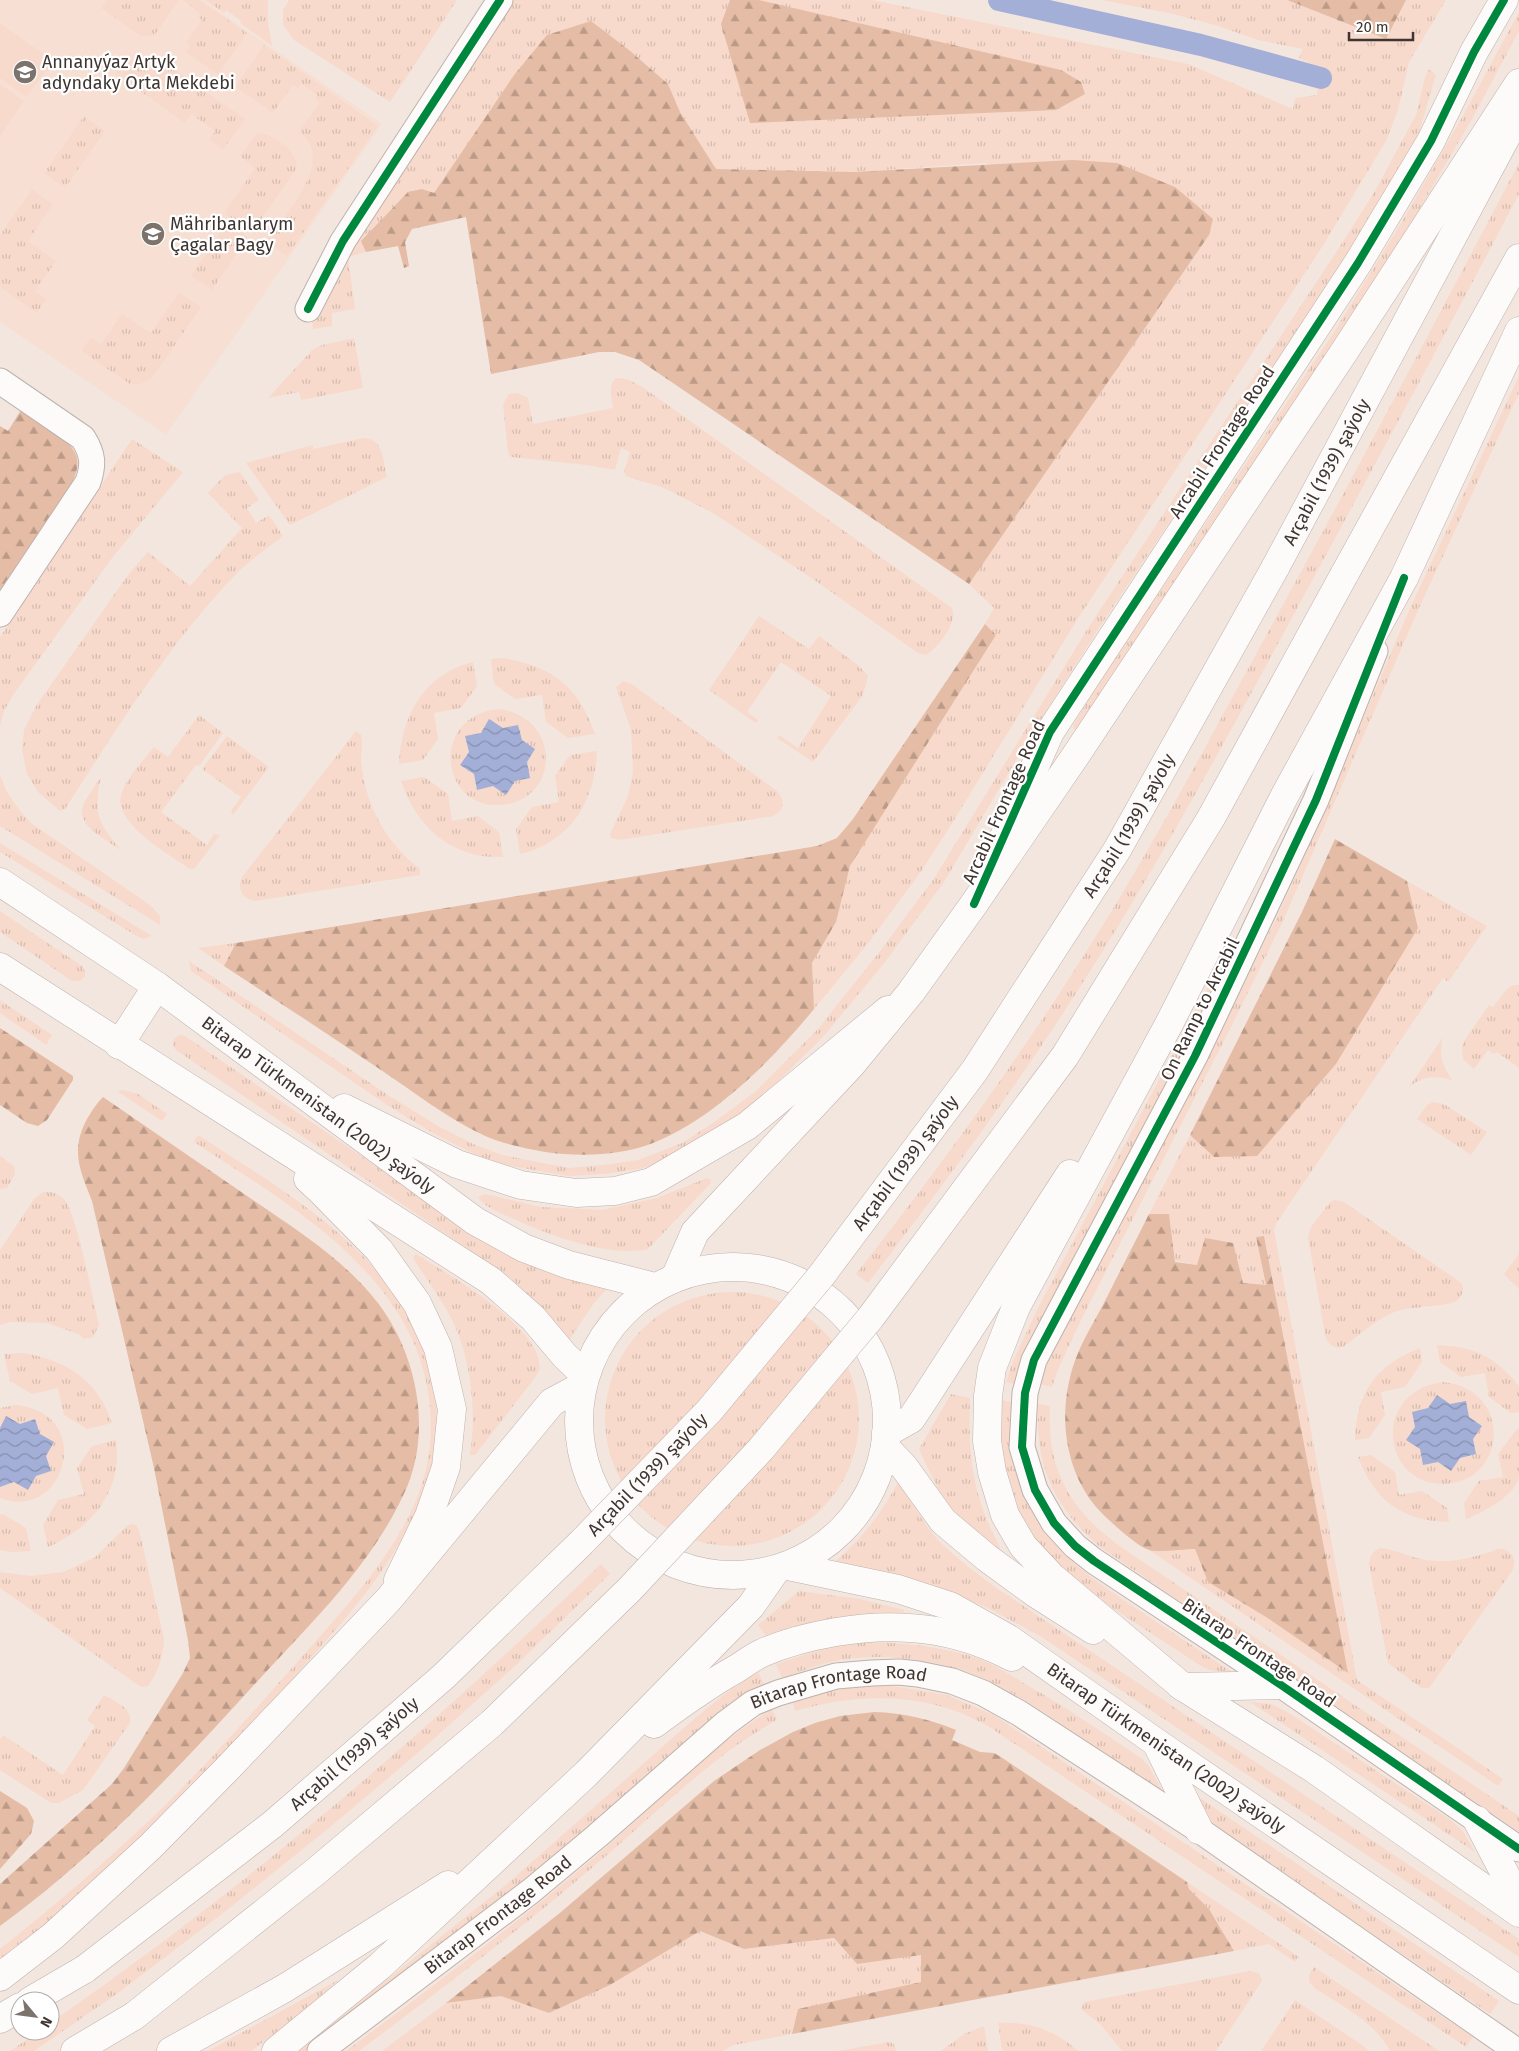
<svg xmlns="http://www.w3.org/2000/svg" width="1519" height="2051" font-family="'Fira Sans',sans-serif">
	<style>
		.built { fill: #f7e0d3 }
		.grass { fill: url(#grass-tufts); fill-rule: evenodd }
		.forest { fill: url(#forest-firs) }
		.pitch { fill: #f7dacb }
		.water { fill: url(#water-waves) }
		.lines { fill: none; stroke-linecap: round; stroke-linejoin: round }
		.canal { stroke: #a3afd7; stroke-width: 22 }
		.street-casing { stroke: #bdb2ad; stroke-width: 27 }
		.secondary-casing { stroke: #bdb2ad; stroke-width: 29 }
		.primary-casing { stroke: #bdb2ad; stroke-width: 29 }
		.street { stroke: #fdfbfa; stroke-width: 25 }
		.secondary { stroke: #fdfbfa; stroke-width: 28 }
		.primary { stroke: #fdfbfa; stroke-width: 28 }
		.primary-bridge-casing { stroke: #bdb2ad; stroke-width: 29; stroke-linecap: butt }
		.primary-bridge { stroke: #fdfbfa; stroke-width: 28 }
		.cycleway-casing { stroke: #fff; stroke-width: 11 }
		.cycleway { stroke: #00873e; stroke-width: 8 }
		.labels { text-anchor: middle; stroke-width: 4.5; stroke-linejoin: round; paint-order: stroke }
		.poi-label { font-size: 18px; fill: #3e3530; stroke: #fff; text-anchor: start }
		.street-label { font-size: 18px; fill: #3e3530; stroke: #fff }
	</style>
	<defs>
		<pattern id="grass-tufts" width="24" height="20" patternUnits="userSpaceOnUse" patternTransform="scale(1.25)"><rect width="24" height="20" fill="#f7dacb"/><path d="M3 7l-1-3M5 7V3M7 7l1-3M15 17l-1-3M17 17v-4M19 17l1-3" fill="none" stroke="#d5bcaf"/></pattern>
		<pattern id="forest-firs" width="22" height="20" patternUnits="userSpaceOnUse" patternTransform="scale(1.25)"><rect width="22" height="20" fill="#e5bca5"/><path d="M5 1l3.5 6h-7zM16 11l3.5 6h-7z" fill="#bb9a87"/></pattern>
		<pattern id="water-waves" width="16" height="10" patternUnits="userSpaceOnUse" patternTransform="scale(1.25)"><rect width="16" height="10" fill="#a3afd7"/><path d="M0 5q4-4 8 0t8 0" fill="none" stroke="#868faf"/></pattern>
	</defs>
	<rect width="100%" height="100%" fill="#f3e6df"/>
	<path class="built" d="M0,0H203L382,124L166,435L0,322Z"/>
	<path class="grass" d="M106,0H179L154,36H140L101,8Z
		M183,0H199L247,33L218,75L186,52L190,46L186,43L202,20L198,17L200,14Z
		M205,0H268V22L272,46L240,23L241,21L226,10L224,13Z
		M289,0H457L390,102L294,40L283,25V10Z
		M508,0H872L1188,64L1293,109L1295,98L1317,95L1321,68L1299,58L1303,49L1258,40L1215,25L1173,14L1102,0H1287L1385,39L1406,0H1446L1409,62L1398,110L1386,141L1322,247L1077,620L946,833L920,873L866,946L814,1009L812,963L836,922L850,866L996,635L985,624L994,608L969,584L1209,235L986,163L854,172L716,169L680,112L668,84L629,50L591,21L514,75L434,193L422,189L396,204L362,241L366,252L348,257L355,309L332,313V326L313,329L311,312Z
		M1519,12V31L1472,119L1408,229L1341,336L1143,632L1111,676L1079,726L1074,730L1073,725L1106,672L1334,332L1400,225L1464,114Z
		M264,45L378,126L287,256L266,241C284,215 338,160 299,132L319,103L315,99L317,95L301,84L298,88L293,85L273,113L235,87Z
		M156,57L245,119L223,150L209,139L215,131L191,114L185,123L116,74L121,61Z
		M1429,69L1436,75L1417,139L1344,260L1097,631L1031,735L944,882L885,962L824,1036L762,1097L718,1131L659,1163L640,1169L604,1174L568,1176L500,1164L470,1152L433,1133L387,1105L191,971L189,961L391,1097L438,1126L473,1144L502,1155L569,1168L604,1165L638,1160L682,1143L713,1123L756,1091L817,1030L877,955L935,877L1090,625L1335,254L1375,191L1416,115L1425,77Z
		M84,116L105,131L65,188L44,173Z
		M257,133C273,133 293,149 297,164L295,171L255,228L251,231L246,230L226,214L227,209L255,168L240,156Z
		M1519,163V194C1443,339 1365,483 1287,627C1213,764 1138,901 1052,1030C994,1117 931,1201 868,1283L856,1274C947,1158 1034,1038 1111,912C1168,818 1220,720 1273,623C1357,470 1438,317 1519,163Z
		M32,189L53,204L28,241L56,261L35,291L46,299L37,313L0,287V235Z
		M227,222L248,237L212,290L191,276Z
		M179,292L201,307L153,377C145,383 140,385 130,384L81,351L91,337L101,344L122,314L151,333Z
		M354,338L363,388L301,400L299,392L268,398L312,350L322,345Z
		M1519,376V393L1419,608L1283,921L1230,1029L1081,1320L1059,1367L1052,1387L1040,1384L1047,1364L1071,1315L1222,1027L1276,919L1301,864L1411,606Z
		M616,378L627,379L644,388L952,608C958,623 938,648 926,655L918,653L810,577L713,513L664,488L626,476L624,472L630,452L621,448L615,470L586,465L511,457L508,453L503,404L509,394L518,393L528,398L533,424L613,408C612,397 607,386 616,378Z
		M364,438C384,439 383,461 387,477L290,525L246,463L313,445V449Z
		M132,439L183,472L112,558L13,695L4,711L0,727V637Z
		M240,472L259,500L247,508L256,523L269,515L283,536C268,548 251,559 238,572C170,642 118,727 65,809L60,811L38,792L27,774L22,750L24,730L36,706L128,575L148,552L190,586L242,528L208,493L225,475Z
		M759,616L809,649L819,636L859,666L868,676L863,695L813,762L777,738L779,735L798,748L831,696L781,662L747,712L758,720L756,723L709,690Z
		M502,658C551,665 579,687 595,734L568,738L546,722L542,695L515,699L494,684L491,659Z
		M473,662L477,686L461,708L434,713L438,739L423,760L399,764C401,716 424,674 473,662Z
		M623,681L633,685L777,791C785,801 785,810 773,816L619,840L611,838L610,834L628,796L633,772L631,730L616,687Z
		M500,709C565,720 558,804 498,805C439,807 430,714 500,709ZM469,752L493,786L460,765Z
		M199,715L223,733L199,766L196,765L161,812L207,845L214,834L220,835L195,868L190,869C170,855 114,824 121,795C126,778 143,761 154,747L168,757Z
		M356,731L361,735C363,744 361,753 361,762C366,806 385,842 420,869V875L255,901C241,898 237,889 242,877Z
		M227,736L269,767L233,815L231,811L241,797L202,769Z
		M597,751C595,801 571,842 520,854L516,829L532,807L559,802L555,776L570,755Z
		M0,775C6,794 17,808 31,823L150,905L160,916V925L0,826Z
		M101,777C93,813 98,823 121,850C107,840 73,825 84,803C89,794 95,785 101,777Z
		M424,777L448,794L452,821L478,816L499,832L503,857C452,859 417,828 401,781Z
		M0,843L152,936L143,939L135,935L0,852Z
		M1407,881L1487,926L1448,982L1443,978L1277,1222L1274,1230L1357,1680L1503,1779L1498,1786L1149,1550L1195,1549L1208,1582L1266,1617L1347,1672L1264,1236L1256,1237L1266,1286L1243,1283L1197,1265L1175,1261L1169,1214H1149L1190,1135L1214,1157L1418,928Z
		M0,911L82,966C89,975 83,983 72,981L0,932Z
		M236,943L224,966L198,948Z
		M1216,978L1218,980V985L1021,1364L1014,1384L1006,1382L1013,1361L1037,1310L1211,982Z
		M1513,985H1519V1068L1497,1052L1494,1054L1488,1050L1474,1069L1463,1059L1462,1047L1464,1041L1489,1005L1493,1007L1507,989Z
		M0,1000L52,1035L46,1045L0,1013Z
		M180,1035L185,1036L483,1239L613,1282L594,1303L567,1343L543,1309L509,1277L176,1050C171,1043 172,1038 180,1035Z
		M1443,1037C1438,1055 1442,1064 1452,1080C1435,1075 1423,1076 1409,1087Z
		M123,1090L138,1094L167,1114L162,1121L117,1091Z
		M1433,1102L1444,1104L1487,1132L1471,1155L1417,1119L1427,1105Z
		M198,1135C279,1188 374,1241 418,1332C438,1373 441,1417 433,1461C432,1470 431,1480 428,1489C425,1499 418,1509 413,1518C386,1574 346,1618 305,1665C258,1719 211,1774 160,1825C110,1874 55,1918 0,1961V1949C53,1907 103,1864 152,1818C204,1768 252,1713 300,1659C343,1610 400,1550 421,1487C437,1440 433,1384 412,1339C369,1248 274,1195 194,1142Z
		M0,1156L14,1166L15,1174L7,1188L0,1189Z
		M707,1178L711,1180L710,1184L648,1249C609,1258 549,1235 514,1219C502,1214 485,1208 478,1197L485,1194L541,1207L602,1210L657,1198Z
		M43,1192C51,1192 57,1192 64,1199C77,1214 93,1301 99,1325L93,1337L84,1339L78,1334L47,1323L10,1322L0,1325V1250L34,1199Z
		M1335,1200L1344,1202L1460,1282L1463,1286C1463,1291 1462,1296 1458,1300C1448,1307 1412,1306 1397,1311C1375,1319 1362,1334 1343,1347C1334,1349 1328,1345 1325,1335L1308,1237L1311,1227L1330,1202Z
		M416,1254C451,1276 520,1315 537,1354C539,1358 539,1364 540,1369L534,1379L475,1455H470C477,1412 471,1355 450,1316C439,1296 425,1277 413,1258Z
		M1519,1254V1289L1504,1274Z
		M605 1419a127 127 0 1 1 254 0a127 127 0 1 1-254 0Z
		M1437,1345C1464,1346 1488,1352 1507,1373C1511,1377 1517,1382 1519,1388C1519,1395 1519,1405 1519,1412L1511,1413L1489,1397L1485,1373L1461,1377L1440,1362Z
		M1420,1348L1422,1362L1405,1387L1381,1392L1385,1415L1369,1438L1355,1440C1356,1393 1376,1365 1420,1348Z
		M23,1353C66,1360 98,1380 112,1423L87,1429L64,1415L58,1388L32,1394L10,1381L4,1354Z
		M1443,1382C1514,1389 1507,1483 1444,1484C1381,1485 1371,1391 1443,1382Z
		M951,1394L970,1398C968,1455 972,1496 1000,1547L999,1550C986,1540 971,1530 960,1518C941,1498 930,1474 919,1449Z
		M1001,1400L1012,1402C1010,1426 1012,1446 1017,1469C1035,1542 1078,1569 1137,1609C1169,1630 1200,1651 1232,1672L1209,1670L1201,1666L1091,1594C1073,1581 1042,1553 1030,1534C1014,1509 1002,1474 1001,1443C1000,1429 1001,1415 1001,1400Z
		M1038,1404L1050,1406C1046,1471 1072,1513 1124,1549L1519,1816V1832L1100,1547C1053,1506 1035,1466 1038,1404Z
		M16,1405C97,1413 65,1523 0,1498V1487L51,1471L20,1424L6,1417L0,1428V1408Z
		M1519,1429C1519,1444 1519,1461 1519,1476C1517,1495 1482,1513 1466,1519L1464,1503L1479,1481L1503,1477L1498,1454L1516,1430Z
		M116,1440C123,1491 92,1528 48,1547L43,1525L58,1500L84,1494L77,1468L92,1446Z
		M1371,1455L1395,1472L1399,1495L1422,1491L1447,1508L1449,1522C1402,1521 1375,1501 1358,1457Z
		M899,1480C911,1501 923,1524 940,1542C958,1560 978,1574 998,1589L1519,1939V1957L1040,1636L988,1608L943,1590L831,1565C860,1541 882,1514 899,1480Z
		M3,1514L26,1528L31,1551L12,1552L0,1550V1515Z
		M132,1524L136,1525L139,1530L164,1639C163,1657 159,1671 148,1686L141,1687L0,1588V1572L31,1576L63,1572L94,1558L128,1525Z
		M1380,1548C1393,1549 1408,1556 1421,1559C1447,1565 1474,1558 1498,1549H1504C1514,1554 1517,1561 1512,1571L1429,1688H1421L1388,1663L1369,1564C1370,1556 1372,1552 1380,1548Z
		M601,1564L610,1574L516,1665L419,1752L324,1832L227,1910L118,1993L34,2051H10L39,2031H50V2023C247,1887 428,1731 601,1564Z
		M799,1591L860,1599L904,1610L903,1615L767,1637L758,1625Z
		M868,1642C904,1643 939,1646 974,1657C992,1663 1009,1674 1025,1684C1065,1706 1103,1733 1141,1758L1148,1765L1163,1792C1132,1771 1100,1750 1068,1729C1038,1709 1006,1687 972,1674C929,1658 875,1652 830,1662C814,1666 798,1673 782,1678L776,1664L829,1647Z
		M758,1672L764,1684L733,1702L515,1892L309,2051H298L508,1883L694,1719L726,1693Z
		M867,1686H894L947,1695L994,1715L1473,2037L1466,2047L988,1726C974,1719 959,1711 943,1707C893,1693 844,1697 795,1711L792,1700L818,1692Z
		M104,1695C115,1702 133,1708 130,1723L83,1790L59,1803H51L0,1770V1740L3,1735L63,1775L95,1726L87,1720Z
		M1250,1702L1271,1704L1289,1713L1448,1818L1463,1831L1475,1852Z
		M772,1709L777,1720C710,1757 657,1813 600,1861C522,1928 441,1990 359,2051H346C432,1987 516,1924 597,1855C655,1805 707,1749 772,1709Z
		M1194,1794L1499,2001L1490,2014L1222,1832L1208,1818Z
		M1187,1882L1299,1957L1295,1962L1269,1944L1234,1951L1209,1909L1189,1889Z
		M700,1931L744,1949L834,1938L857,1963L921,1955V1982L798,2009L792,2034L734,2045L722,2051H382L446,2003L501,1996L549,2013L610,1985Z
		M1314,1967L1439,2051H1390C1375,2022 1342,2006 1316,1989L1309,1982V1975Z
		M1250,1971L1259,1973L1262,1981L1216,2051H1122L1101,2025L1081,2009L1084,2002Z
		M338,1980L303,2012L251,2051H208Z
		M1295,2000L1362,2045L1369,2051H1261Z
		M998,2023C1029,2021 1055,2030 1078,2051H1005L1002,2049Z
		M984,2026L988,2051H941L964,2034Z
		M889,2042L894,2044L896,2051H838Z"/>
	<path class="forest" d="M730,0H759L1061,70L1081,82L1085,94L1056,110L750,123L721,24Z
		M1287,0H1406L1386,39Z
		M591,21L629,50L668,84L680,112L716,169L854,172L1073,160L1117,163L1175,187L1213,219L1209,235L969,584L639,360L615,352H599L491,374L466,217L412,229L405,242L409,266L404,268L398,246L366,252L361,241L408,192L422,189L434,193L514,75L547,35Z
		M21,410C37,420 72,438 77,458C79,467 75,476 72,484L0,590V426L8,431Z
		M985,624L996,635L850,866L836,922L812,963L814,1009C773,1059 714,1119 653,1143C619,1156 581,1157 545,1152C525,1148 502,1144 483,1135C447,1118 414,1092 381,1070C329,1035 276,1000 224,966L236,943L817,846L837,838L853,819Z
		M1335,839L1407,881L1418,928L1336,1064L1257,1156L1214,1157L1190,1135L1302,912Z
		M0,1028L73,1076V1080L47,1120L38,1126L27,1123L0,1105Z
		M103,1097C152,1131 201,1164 250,1198C295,1229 343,1258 378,1303C416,1353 432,1427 407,1487C376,1559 318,1616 265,1673C183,1763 99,1854 0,1926V1884L112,1784L124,1768L183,1673L190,1658L188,1640L154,1468L92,1201C80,1170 70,1151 87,1119C92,1111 96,1104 103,1097Z
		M1149,1214H1169L1175,1262L1197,1265L1205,1238L1233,1243L1243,1283L1266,1285L1256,1237L1264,1236L1348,1673L1266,1617L1208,1582L1195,1549C1184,1549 1157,1553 1149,1550C1136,1546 1106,1518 1096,1507C1061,1465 1057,1403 1078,1353C1086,1334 1097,1317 1106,1299C1120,1271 1135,1242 1149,1214Z
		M874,1712C904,1713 929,1719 956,1730L952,1740L980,1752L994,1753L1001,1757L1187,1882L1189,1889L1209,1909L1234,1951L792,2034L798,2009L921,1982V1955L857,1964L834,1938L744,1949L700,1931L610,1985L549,2013L501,1996L446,2003L561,1912L714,1781L760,1750L793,1732L815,1723L840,1716Z
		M0,1791L27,1808L34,1821L31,1834L0,1869Z"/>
	<path class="pitch" d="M0,23L53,61L27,97L0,78Z
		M0,84L24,101L0,136Z"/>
	<path class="water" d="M489,719L503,728L518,725L522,740L535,749L527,762L530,778L515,781L506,795L493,786L477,790L474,774L460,765L469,752L465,736L481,733Z
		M1437,1395L1450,1404L1466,1401L1469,1417L1482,1426L1473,1439L1476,1454L1460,1458L1451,1471L1438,1462L1423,1465L1420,1449L1406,1440L1415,1427L1412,1412L1428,1408Z
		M6,1416L20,1424L35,1419L40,1434L54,1442L46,1456L51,1471L36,1476L28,1490L14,1482L0,1487V1428Z"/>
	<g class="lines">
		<path class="canal" d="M999,0L1201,45L1321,78"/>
		<g class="street-casing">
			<g id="street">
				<path d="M308,309L343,241L500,0"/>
				<path d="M0,381L83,438C93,454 94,464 88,482L0,614"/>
				<path d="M1375,651L1316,800L1195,1056L1034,1360L1025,1393L1022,1447L1035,1490L1054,1523L1075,1546L1094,1561L1281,1685L1519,1849"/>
				<path id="s1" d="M320,2051L531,1891L597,1836L726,1723L753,1703L778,1693L836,1676L872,1673L899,1672L918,1674L952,1681L983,1693L1019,1713L1199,1830L1517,2051"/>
			</g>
		</g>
		<g class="secondary-casing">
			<g id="secondary">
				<path d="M989,871L1050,732L1358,263L1431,141L1474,52L1504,0"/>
				<path id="s2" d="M0,882L157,986L475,1221L524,1248L569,1265L655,1287"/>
				<path d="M0,967L491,1281L533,1318L565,1356L585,1375"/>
				<path d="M119,1045L157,986"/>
				<path d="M344,1108L457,1164L521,1185L576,1193L615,1191L651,1182L747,1126L888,1010"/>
				<path d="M308,1179L320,1190L379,1250L417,1303L438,1348L452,1409L446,1467L429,1516L398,1580"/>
			</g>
		</g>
		<g class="primary-casing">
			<g id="primary">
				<path id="s3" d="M1275,568L1519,113"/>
				<path d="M1344,575L1519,258"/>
				<circle cx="733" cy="1421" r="154"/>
				<path d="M675,1278L695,1232L852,1064L911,992L974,904L1074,758L1344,352L1519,83"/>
				<path d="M886,1433L911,1419L923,1401L1070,1174"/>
				<path d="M885,1447L904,1467L943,1521L987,1558L1035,1593L1093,1630"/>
				<path id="s4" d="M788,1566L898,1589L950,1606L1009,1639L1157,1743L1519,1990"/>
				<path d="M1180,1685L1314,1769L1519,1913"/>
				<path d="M1281,1685L1183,1687L1052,1577L1023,1546L1005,1515L992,1472L987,1441L988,1396L992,1368L1016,1307L1170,1022L1285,795L1404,578L1519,331"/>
				<path d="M654,1724C681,1704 707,1685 736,1669C744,1664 753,1657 762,1653C803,1635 865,1624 910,1628C945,1630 981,1641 1012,1657"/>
				<path d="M1157,1744L1199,1830"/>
				<path d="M1477,1820L1519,1901"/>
				<path d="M0,1977L53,1936L150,1847L226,1770L389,1599L552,1402L582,1386"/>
				<path d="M30,2001L85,1969"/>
				<path d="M0,2019L20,2007"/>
				<path d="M75,2051L134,2016"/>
				<path d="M171,2051L285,1988L448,1885"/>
				<path d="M276,2051L380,1966L586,1774L751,1606L776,1570"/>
			</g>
		</g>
		<use href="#street" class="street"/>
		<use href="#secondary" class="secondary"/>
		<use href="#primary" class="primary"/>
		<g class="primary-bridge-casing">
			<g id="primary-bridge">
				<path id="s5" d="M85,1969L273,1824L443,1677L582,1542L709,1411L821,1276L975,1070L1117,850L1275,568"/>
				<path d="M134,2016L314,1873L492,1723L629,1590L761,1449L871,1317L1065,1056L1211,818L1344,575"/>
			</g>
		</g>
		<use href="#primary-bridge" class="primary-bridge"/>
		<g class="cycleway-casing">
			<path id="cycleway" d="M308,309L343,241L500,0
				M1404,578L1316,800L1195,1056L1034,1360L1025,1393L1022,1447L1035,1490L1054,1523L1075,1546L1094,1561L1281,1685L1519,1849
				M974,904L1050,732L1358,263L1431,141L1474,52L1504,0"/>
		</g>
		<use href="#cycleway" class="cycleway"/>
	</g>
	<defs>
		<g id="school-disc" transform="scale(1.25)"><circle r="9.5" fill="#7d736d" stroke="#fff"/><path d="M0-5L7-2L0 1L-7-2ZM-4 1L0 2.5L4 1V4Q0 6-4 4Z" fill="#fff"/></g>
	</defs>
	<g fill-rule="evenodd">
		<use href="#school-disc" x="25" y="72"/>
		<use href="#school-disc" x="153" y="234"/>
	</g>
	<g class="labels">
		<g class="poi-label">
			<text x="42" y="68">Annanyýaz Artyk<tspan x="42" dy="21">adyndaky Orta Mekdebi</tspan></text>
			<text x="170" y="230">Mähribanlarym<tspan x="170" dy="21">Çagalar Bagy</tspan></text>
		</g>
		<g class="street-label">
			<text transform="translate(1222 442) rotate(-57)" y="6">Arcabil Frontage Road</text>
			<text dy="6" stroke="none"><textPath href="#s3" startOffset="109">Arçabil (1939) şaýoly</textPath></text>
			<text transform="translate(1004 802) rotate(-66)" y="6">Arcabil Frontage Road</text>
			<text dy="6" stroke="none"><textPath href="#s5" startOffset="1560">Arçabil (1939) şaýoly</textPath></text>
			<text transform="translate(1200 1009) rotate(-64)" y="6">On Ramp to Arcabil</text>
			<text dy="6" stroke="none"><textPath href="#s2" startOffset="389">Bitarap Türkmenistan (2002) şaýoly</textPath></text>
			<text dy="6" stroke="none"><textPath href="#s5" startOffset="1155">Arçabil (1939) şaýoly</textPath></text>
			<text dy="6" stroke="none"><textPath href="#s5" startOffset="750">Arçabil (1939) şaýoly</textPath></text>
			<text transform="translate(1259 1653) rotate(34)" y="6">Bitarap Frontage Road</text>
			<text dy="6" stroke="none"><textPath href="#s1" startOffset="644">Bitarap Frontage Road</textPath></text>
			<text dy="6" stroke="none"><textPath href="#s4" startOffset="426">Bitarap Türkmenistan (2002) şaýoly</textPath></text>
			<text dy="6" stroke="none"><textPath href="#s5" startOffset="345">Arçabil (1939) şaýoly</textPath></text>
			<text dy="6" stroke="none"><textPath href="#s1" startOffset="224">Bitarap Frontage Road</textPath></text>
		</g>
	</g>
	<g transform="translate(35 2016) rotate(119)"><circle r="24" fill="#ffffff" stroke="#b2aeac"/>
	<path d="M0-4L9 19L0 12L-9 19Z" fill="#7d736d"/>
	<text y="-8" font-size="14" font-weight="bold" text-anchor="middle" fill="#3e3530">N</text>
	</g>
	<path d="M1349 32v8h64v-8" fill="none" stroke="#3e3530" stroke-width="2.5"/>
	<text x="1356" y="32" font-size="15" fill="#3e3530" stroke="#ffffff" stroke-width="4" paint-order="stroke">20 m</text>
</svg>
